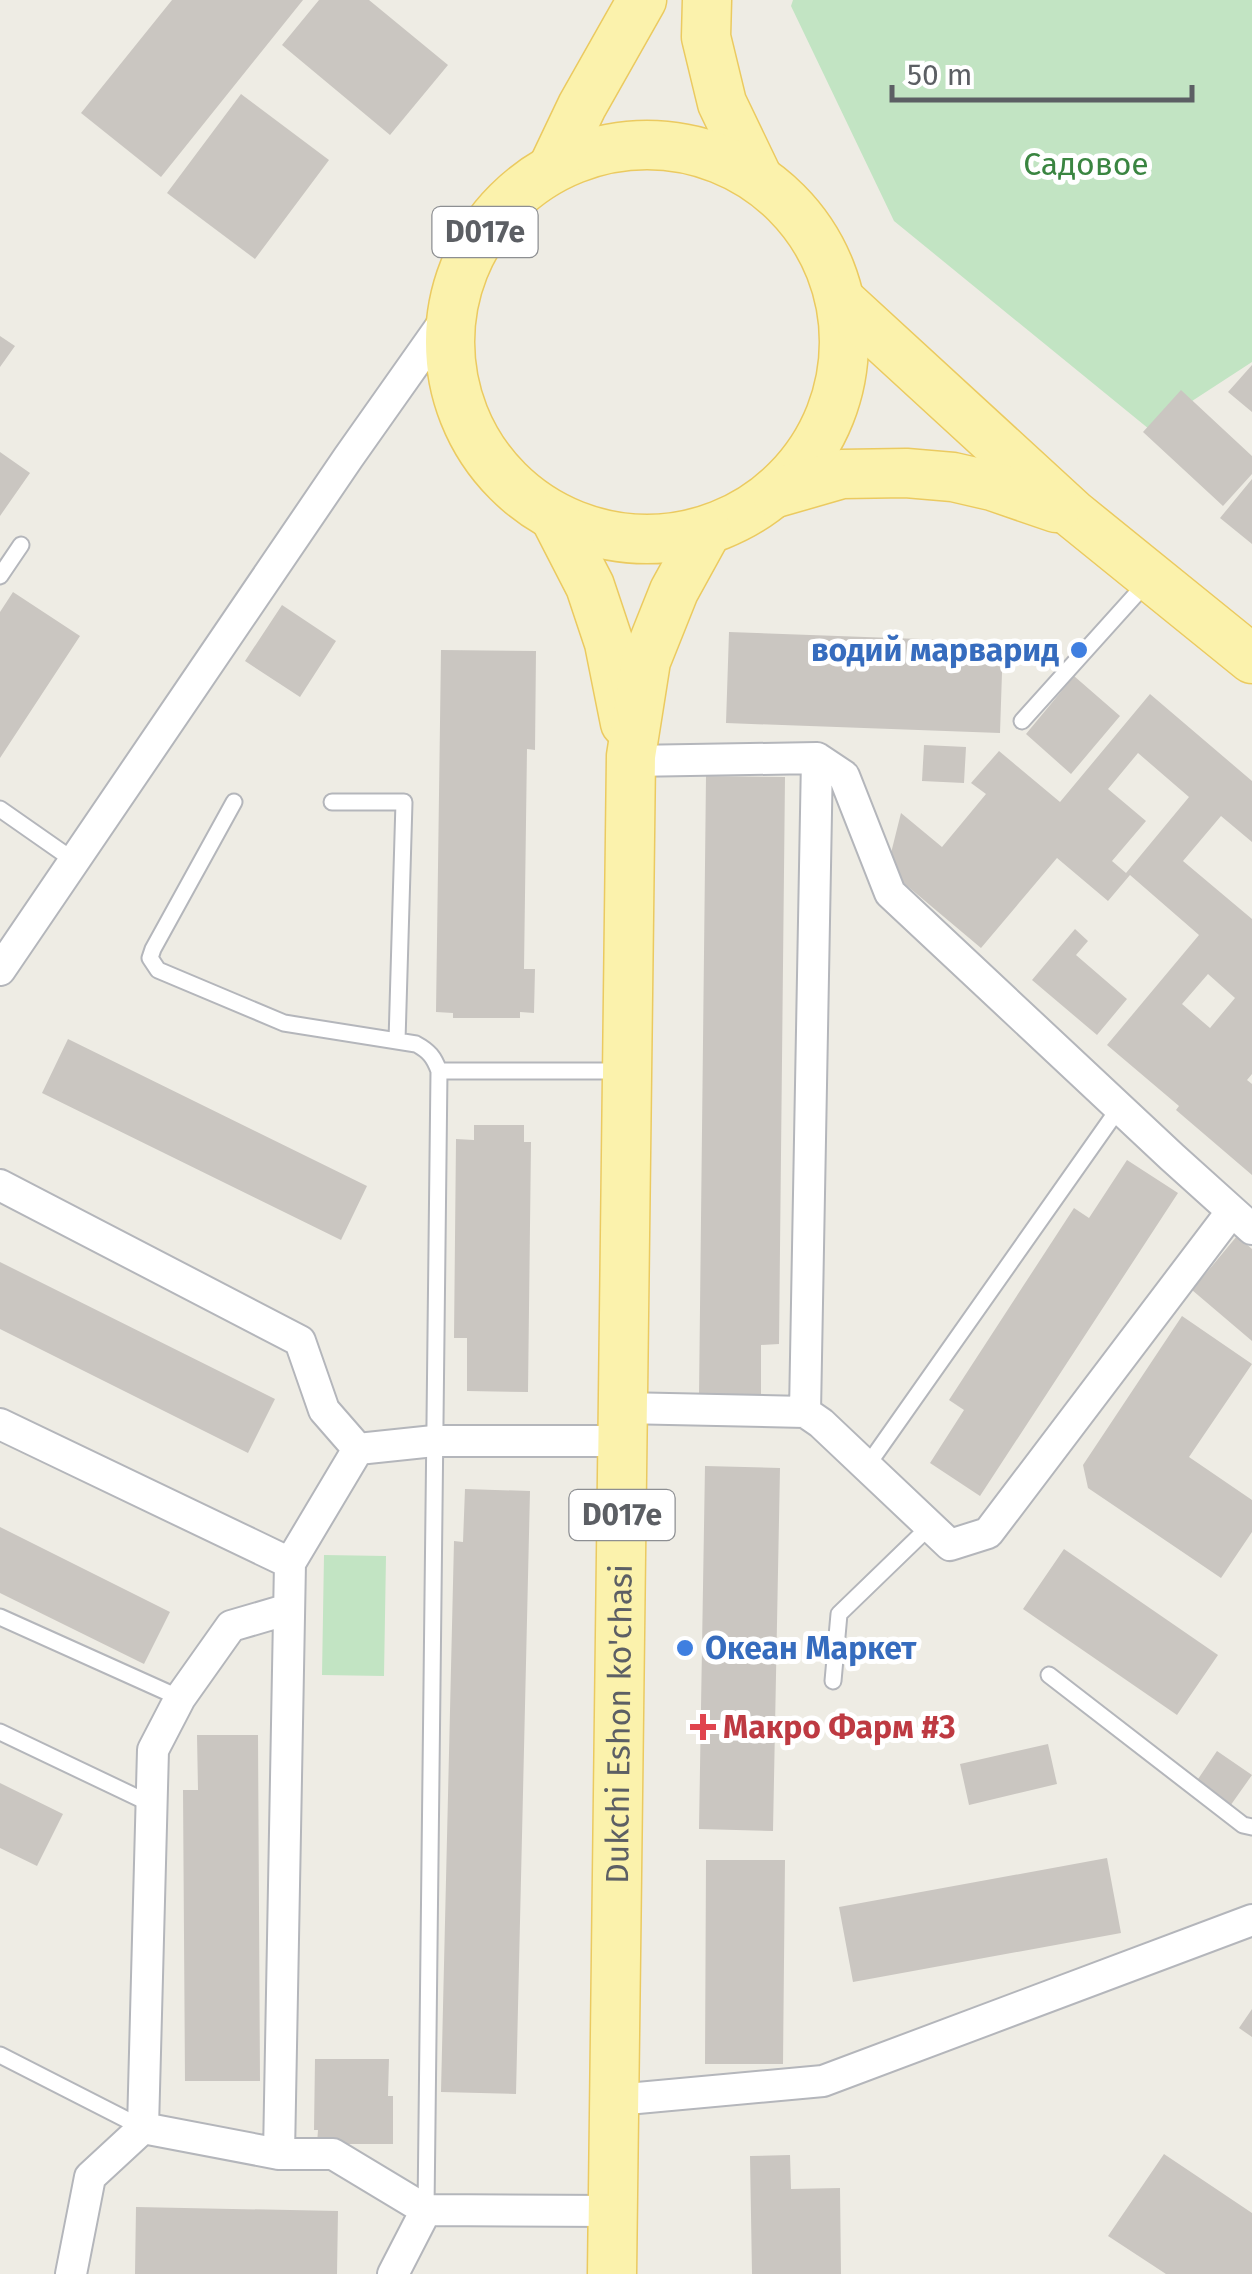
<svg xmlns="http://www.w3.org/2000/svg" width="1252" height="2274" font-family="'Fira Sans',sans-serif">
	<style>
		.green { fill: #c2e4c3 }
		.building { fill: #cac6c1; fill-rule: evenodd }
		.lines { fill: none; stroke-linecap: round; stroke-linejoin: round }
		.service-casing { stroke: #b4b6bb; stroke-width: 19 }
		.minor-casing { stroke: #b4b6bb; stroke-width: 34 }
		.primary-casing { stroke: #ebca60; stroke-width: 51 }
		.service { stroke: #fff; stroke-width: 15 }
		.minor { stroke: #fff; stroke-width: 30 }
		.primary { stroke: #fbf2ac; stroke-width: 48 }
		.shop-dot { fill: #3f7fe0; stroke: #fff; stroke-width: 4 }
		.health-dot { fill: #e0444e; stroke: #fff; stroke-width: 4 }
		.labels { text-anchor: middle; stroke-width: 10; stroke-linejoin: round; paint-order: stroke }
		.shield { fill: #fff; stroke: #8d8f92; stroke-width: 2.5 }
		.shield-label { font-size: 30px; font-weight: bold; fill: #5c5f64 }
		.park-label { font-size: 32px; fill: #3a8541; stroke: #fff }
		.shop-label { font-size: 32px; font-weight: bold; fill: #366cbe; stroke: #fff; text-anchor: end }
		.street-label { font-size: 32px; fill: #5c5f64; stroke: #fff }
		.health-label { font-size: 32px; font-weight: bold; fill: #be3a42; stroke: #fff; text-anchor: start }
	</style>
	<rect width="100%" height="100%" fill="#eeece4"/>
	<path class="green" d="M793,0H1252V362L1149,429L894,221L791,6Z
		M324,1555L386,1556L384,1676L322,1675Z"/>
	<path class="building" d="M172,0H303L161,177L81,113Z
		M319,0H369L448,65L390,135L282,45Z
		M241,94L329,160L255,259L167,193Z
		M0,336L15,346L0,367Z
		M1252,365V412L1228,392Z
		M1181,390L1252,456V474L1223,506L1143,432Z
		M0,452L30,473L0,516Z
		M1252,479V544L1220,518Z
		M13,592L80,636L0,758V612Z
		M282,605L336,641L300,697L245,661Z
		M729,632L1003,642L1000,733L726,723Z
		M441,650L536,651L535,750L527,749L524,969H535L534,1013L520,1012V1018H453V1013L436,1012Z
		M1074,676L1120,716L1071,774L1026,734Z
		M1150,694L1252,781V842L1221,816L1183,861L1252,919V1074L1247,1080L1252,1084V1175L1176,1110L1179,1106L1107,1045L1199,935L1130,875L1108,901L1057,858L981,948L887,869L901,813L942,847L986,794L971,783L999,751L1060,802ZM1138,753L1189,797L1126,873L1112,861L1146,821L1108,789ZM1208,974L1235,998L1210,1028L1182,1004Z
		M924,745L966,747L964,783L922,781Z
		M706,776L785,777L779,1344L761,1345V1398L699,1397Z
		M1075,929L1088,941L1076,955L1127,999L1097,1035L1032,980Z
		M68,1039L367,1186L341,1240L42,1093Z
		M474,1125H524V1142H531L528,1392L467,1391V1338H454L456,1139L474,1140Z
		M1127,1160L1178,1193L980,1496L930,1463L964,1410L949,1400L1074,1208L1089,1218Z
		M1237,1236L1252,1249V1341L1192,1290Z
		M0,1262L275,1399L248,1453L0,1329Z
		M1182,1316L1252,1364L1189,1457L1252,1500V1532L1221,1578L1088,1488L1083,1465Z
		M705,1466L780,1468L773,1831L699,1829Z
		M465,1489L530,1491L516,2094L441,2092L454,1541L463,1542Z
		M0,1527L170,1612L144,1664L0,1593Z
		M1064,1549L1218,1655L1177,1715L1023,1609Z
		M197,1735H258L260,2081H185L183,1790H198Z
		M1048,1744L1057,1784L969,1805L960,1764Z
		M1217,1751L1252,1775L1228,1809L1194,1785Z
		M0,1783L63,1814L37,1866L0,1848Z
		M1107,1858L1121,1933L853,1982L839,1907Z
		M706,1860H785L783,2064H705Z
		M1252,2009V2037L1239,2028Z
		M315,2059H389L388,2096H393V2144H317L318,2130H314Z
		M1164,2154L1252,2213V2274H1166L1108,2236Z
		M790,2155L791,2189L840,2188L841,2274H752L750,2156Z
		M136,2207L338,2211L337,2274H135Z"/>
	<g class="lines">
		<g class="service-casing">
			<path id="service" d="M0,576L21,545
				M1022,721L1148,581
				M234,802L153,949L150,958L158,970L284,1023L416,1044C429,1051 434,1057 439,1071H624
				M332,802H404L397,1041
				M0,809L73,860
				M867,1466L1119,1108
				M0,1617L180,1698
				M1049,1675L1243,1825L1252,1827
				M833,1681L839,1614L930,1526
				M0,1732L151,1804
				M0,2055L143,2128
				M426,2210L439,1071"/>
		</g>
		<g class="minor-casing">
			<path id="minor" d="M631,761L817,758L844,776L890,893L1172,1157L1252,1229
				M0,970L348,458L451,312
				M0,1185L300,1341L324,1410L358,1449
				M622,1408L805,1412L821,1423L950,1545L988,1533L1232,1211
				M805,1412L817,758
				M0,1424L290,1563
				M616,2100L823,2081L1252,1920
				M143,2128L153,1750L180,1698L231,1626L289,1609
				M279,2154L290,1563L358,1449L434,1441H623
				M71,2274L90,2177L143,2128L279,2154H333L426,2210L613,2211
				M393,2274L426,2210"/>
		</g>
		<g class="primary-casing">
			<g id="primary">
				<path d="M707,0L706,37L722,103L758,178"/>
				<circle cx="647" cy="342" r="197"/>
				<path d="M553,167L582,106L642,0"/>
				<path d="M840,300L1073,514L1252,659"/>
				<path d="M776,493L842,474L906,473L953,477L992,486L1056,508"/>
				<path d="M555,518L590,586L609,643L625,723"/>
				<path id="s1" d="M612,2274L631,756L646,661L674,591L707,531"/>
			</g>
		</g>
		<use href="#service" class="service"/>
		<use href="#minor" class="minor"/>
		<use href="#primary" class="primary"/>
	</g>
	<g class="shop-dot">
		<circle cx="1079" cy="650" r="10"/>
		<circle cx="685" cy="1648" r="10"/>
	</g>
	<path class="health-dot" d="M698 1712h10v10h10v10h-10v10h-10v-10h-10v-10h10z"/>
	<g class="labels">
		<g class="shield">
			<rect x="432.5" y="207" width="105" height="50" rx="8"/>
			<rect x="569.5" y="1490" width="105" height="50" rx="8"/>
		</g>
		<g class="shield-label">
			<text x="485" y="242">D017e</text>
			<text x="622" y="1525">D017e</text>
		</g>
		<g class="park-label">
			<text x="1086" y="175">Садовое</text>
		</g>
		<g class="shop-label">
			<text x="1059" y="661">водий марварид</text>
			<text x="705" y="1659" text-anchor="start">Океан Маркет</text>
		</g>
		<g class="street-label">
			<text dy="11" stroke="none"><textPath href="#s1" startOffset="550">Dukchi Eshon ko'chasi</textPath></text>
		</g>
		<g class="health-label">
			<text x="723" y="1738">Макро Фарм #3</text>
		</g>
	</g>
	<path d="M892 85v15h300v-15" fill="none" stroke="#5c5f64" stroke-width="5"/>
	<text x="907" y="85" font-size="30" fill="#5c5f64" stroke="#ffffff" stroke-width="8" paint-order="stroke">50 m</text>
</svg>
